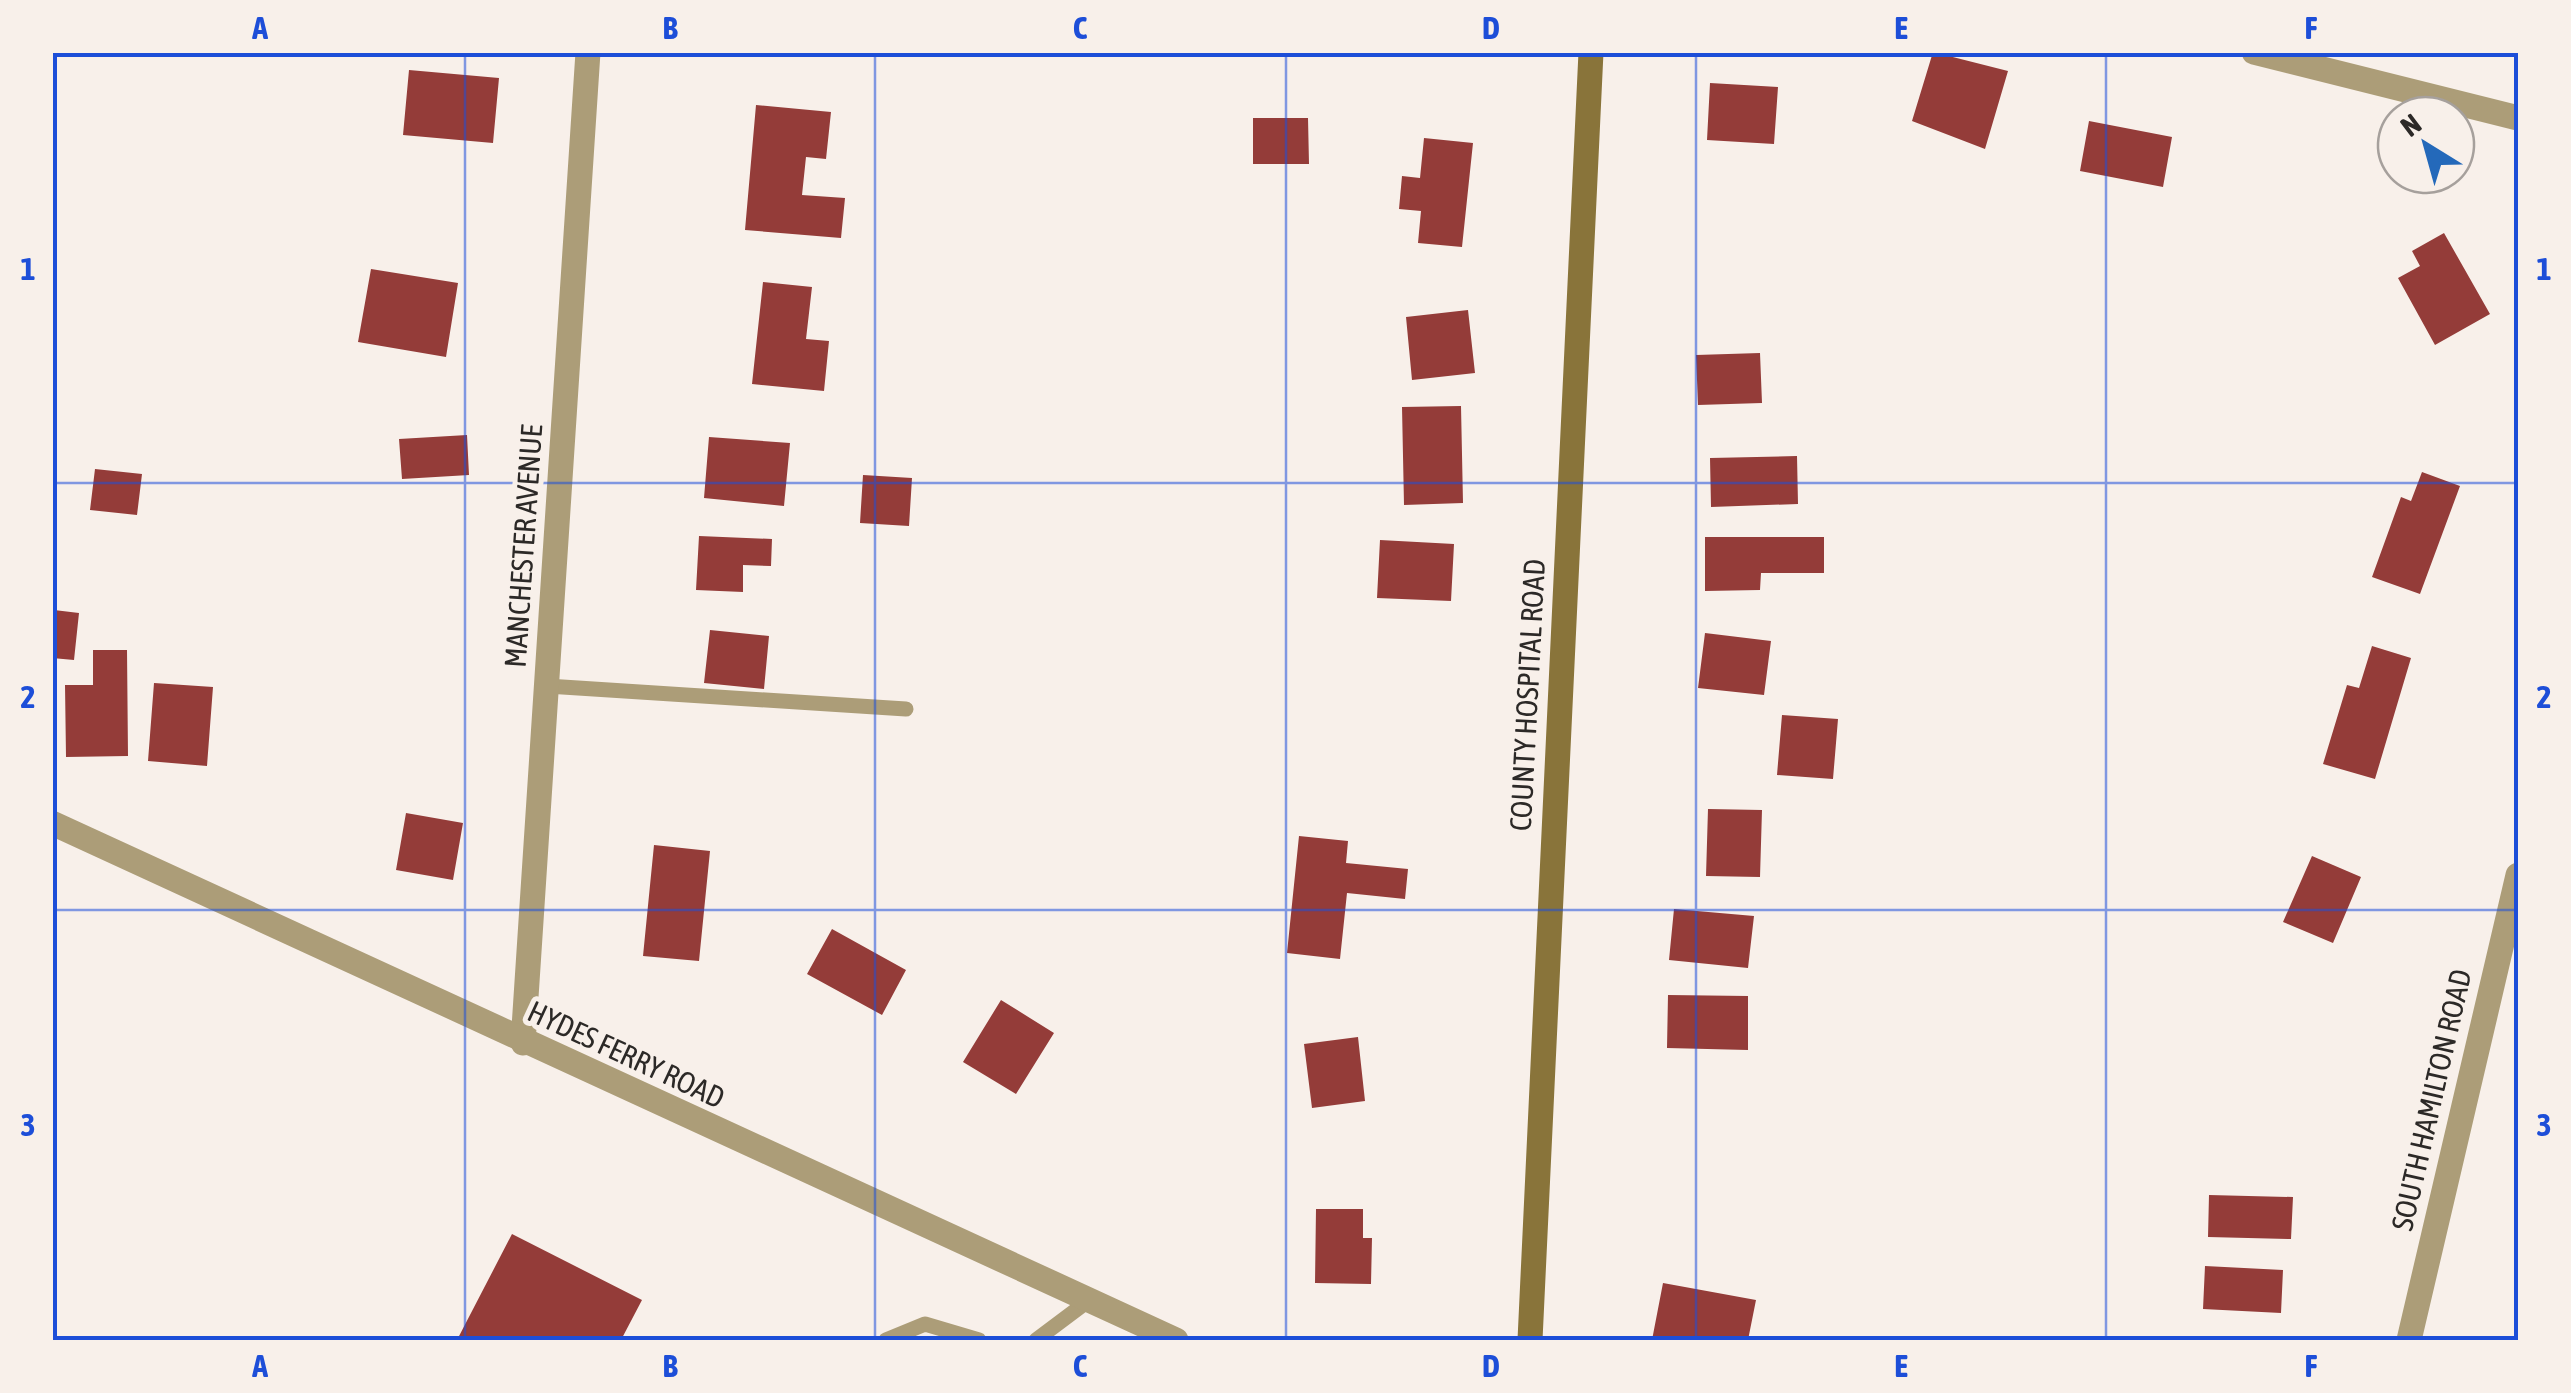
<svg xmlns="http://www.w3.org/2000/svg" width="2571" height="1393" font-family="'Asap Condensed',sans-serif">
	<style>
		.building { fill: #943c39 }
		.lines { fill: none; stroke-linecap: round; stroke-linejoin: round }
		.service { stroke: #ac9d78; stroke-width: 15 }
		.minor { stroke: #ac9d78; stroke-width: 25 }
		.tertiary { stroke: #ac9d78; stroke-width: 25 }
		.secondary { stroke: #89743a; stroke-width: 25 }
		.grid { fill: none; stroke: #1d4ed8; stroke-width: 2.5; stroke-opacity: 0.55 }
		.labels { text-anchor: middle; stroke-width: 10; stroke-linejoin: round; paint-order: stroke }
		.street-label { font-size: 30px; fill: #2c2927; stroke: #f8f0ea }
		.neatline { fill: none; stroke: #1d4ed8; stroke-width: 4 }
		.grid-label { font-size: 32px; text-anchor: middle; font-weight: bold; fill: #1d4ed8 }
	</style>
	<rect width="100%" height="100%" fill="#f8f0ea"/>
	<path class="building" d="M1933,52L2008,71L1985,149L1912,121Z
		M409,70L499,78L493,143L403,135Z
		M1710,83L1778,87L1774,144L1707,140Z
		M756,105L831,112L826,159L806,157L802,195L845,198L841,238L745,230Z
		M1253,118H1308L1309,164H1253Z
		M2089,121L2172,137L2163,187L2080,171Z
		M1424,138L1473,143L1462,247L1418,243L1421,211L1399,209L1402,176L1420,178Z
		M2444,233L2490,314L2435,345L2398,278L2420,266L2412,251Z
		M371,269L458,283L446,357L358,342Z
		M763,282L812,287L806,339L829,341L824,391L752,384Z
		M1468,310L1475,373L1412,380L1406,317Z
		M1760,353L1762,403L1698,405L1696,355Z
		M1461,406L1463,503L1404,505L1402,407Z
		M467,435L469,475L402,479L399,439Z
		M709,437L790,443L784,506L704,498Z
		M1797,456L1798,504L1711,507L1710,458Z
		M95,469L142,474L137,515L90,510Z
		M2422,472L2460,486L2420,594L2372,577L2401,497L2411,501Z
		M863,475L912,478L909,526L860,523Z
		M699,536L772,539L771,566L743,565V592L696,590Z
		M1705,537H1824V573H1761L1760,590L1705,591Z
		M1380,540L1454,544L1451,601L1377,598Z
		M54,610L79,613L74,660L52,658Z
		M710,630L769,636L764,689L704,683Z
		M1705,633L1771,641L1764,695L1698,688Z
		M2372,646L2411,658L2375,779L2323,764L2347,685L2359,688Z
		M93,650H127L128,756L66,757L65,685H93Z
		M154,683L213,687L207,766L148,761Z
		M1782,715L1838,719L1833,779L1777,775Z
		M1708,809L1762,810L1760,877L1706,876Z
		M406,813L463,823L453,880L396,870Z
		M1299,836L1348,841L1346,863L1408,869L1405,899L1347,893L1340,959L1287,953Z
		M654,845L710,851L699,961L643,956Z
		M2312,856L2361,877L2333,943L2283,922Z
		M1674,909L1754,916L1748,968L1669,960Z
		M832,929L906,970L882,1015L807,974Z
		M1668,995L1748,996V1050L1667,1048Z
		M1001,1000L1054,1033L1016,1094L963,1062Z
		M1358,1037L1365,1101L1312,1108L1304,1044Z
		M2209,1195L2293,1197L2291,1239L2208,1237Z
		M1316,1209H1363V1238H1372L1371,1284L1315,1283Z
		M512,1234L642,1300L621,1340H457Z
		M2205,1266L2283,1270L2281,1313L2203,1309Z
		M1663,1283L1756,1300L1748,1340H1652Z"/>
	<g class="lines">
		<path class="service" d="M547,686L906,709
			M886,1340L925,1324L979,1340
			M1036,1340L1088,1301"/>
		<path class="minor" d="M2254,52L2518,118
			M523,1043L588,52"/>
		<path class="tertiary" d="M52,823L1176,1340
			M2409,1340L2518,875"/>
		<path class="secondary" d="M1530,1340L1591,52"/>
	</g>
	<path class="grid" d="M465,52V1340M875,52V1340M1286,52V1340M1696,52V1340M2106,52V1340M52,483H2518M52,910H2518"/>
	<g class="labels">
		<g class="street-label">
			<text transform="translate(524 546) rotate(-86)" y="10">MANCHESTER AVENUE</text>
			<text transform="translate(1528 695) rotate(-87)" y="10">COUNTY HOSPITAL ROAD</text>
			<text transform="translate(626 1055) rotate(25)" y="10">HYDES FERRY ROAD</text>
			<text transform="translate(2432 1100) rotate(-77)" y="10">SOUTH HAMILTON ROAD</text>
		</g>
	</g>
	<rect width="2571" height="1393" fill="none" stroke="#f8f0ea" stroke-width="110"/>
	<g transform="translate(2426 145) rotate(323)"><circle r="48" fill="#f8f0ea" stroke="#a6a09c" stroke-width="2.5"/>
	<path d="M0-8L18 38L0 25L-18 38Z" fill="#2469ba"/>
	<text y="-15" font-size="28" font-weight="bold" text-anchor="middle" fill="#2c2927">N</text>
	</g>
	<rect x="55" y="55" width="2461" height="1283" class="neatline"/>
	<g class="grid-label">
		<text x="260" y="39">A</text>
		<text x="670" y="39">B</text>
		<text x="1080" y="39">C</text>
		<text x="1491" y="39">D</text>
		<text x="1901" y="39">E</text>
		<text x="2311" y="39">F</text>
		<text x="28" y="280">1</text>
		<text x="2544" y="280">1</text>
		<text x="28" y="708">2</text>
		<text x="2544" y="708">2</text>
		<text x="28" y="1136">3</text>
		<text x="2544" y="1136">3</text>
		<text x="260" y="1377">A</text>
		<text x="670" y="1377">B</text>
		<text x="1080" y="1377">C</text>
		<text x="1491" y="1377">D</text>
		<text x="1901" y="1377">E</text>
		<text x="2311" y="1377">F</text>
	</g>
</svg>
